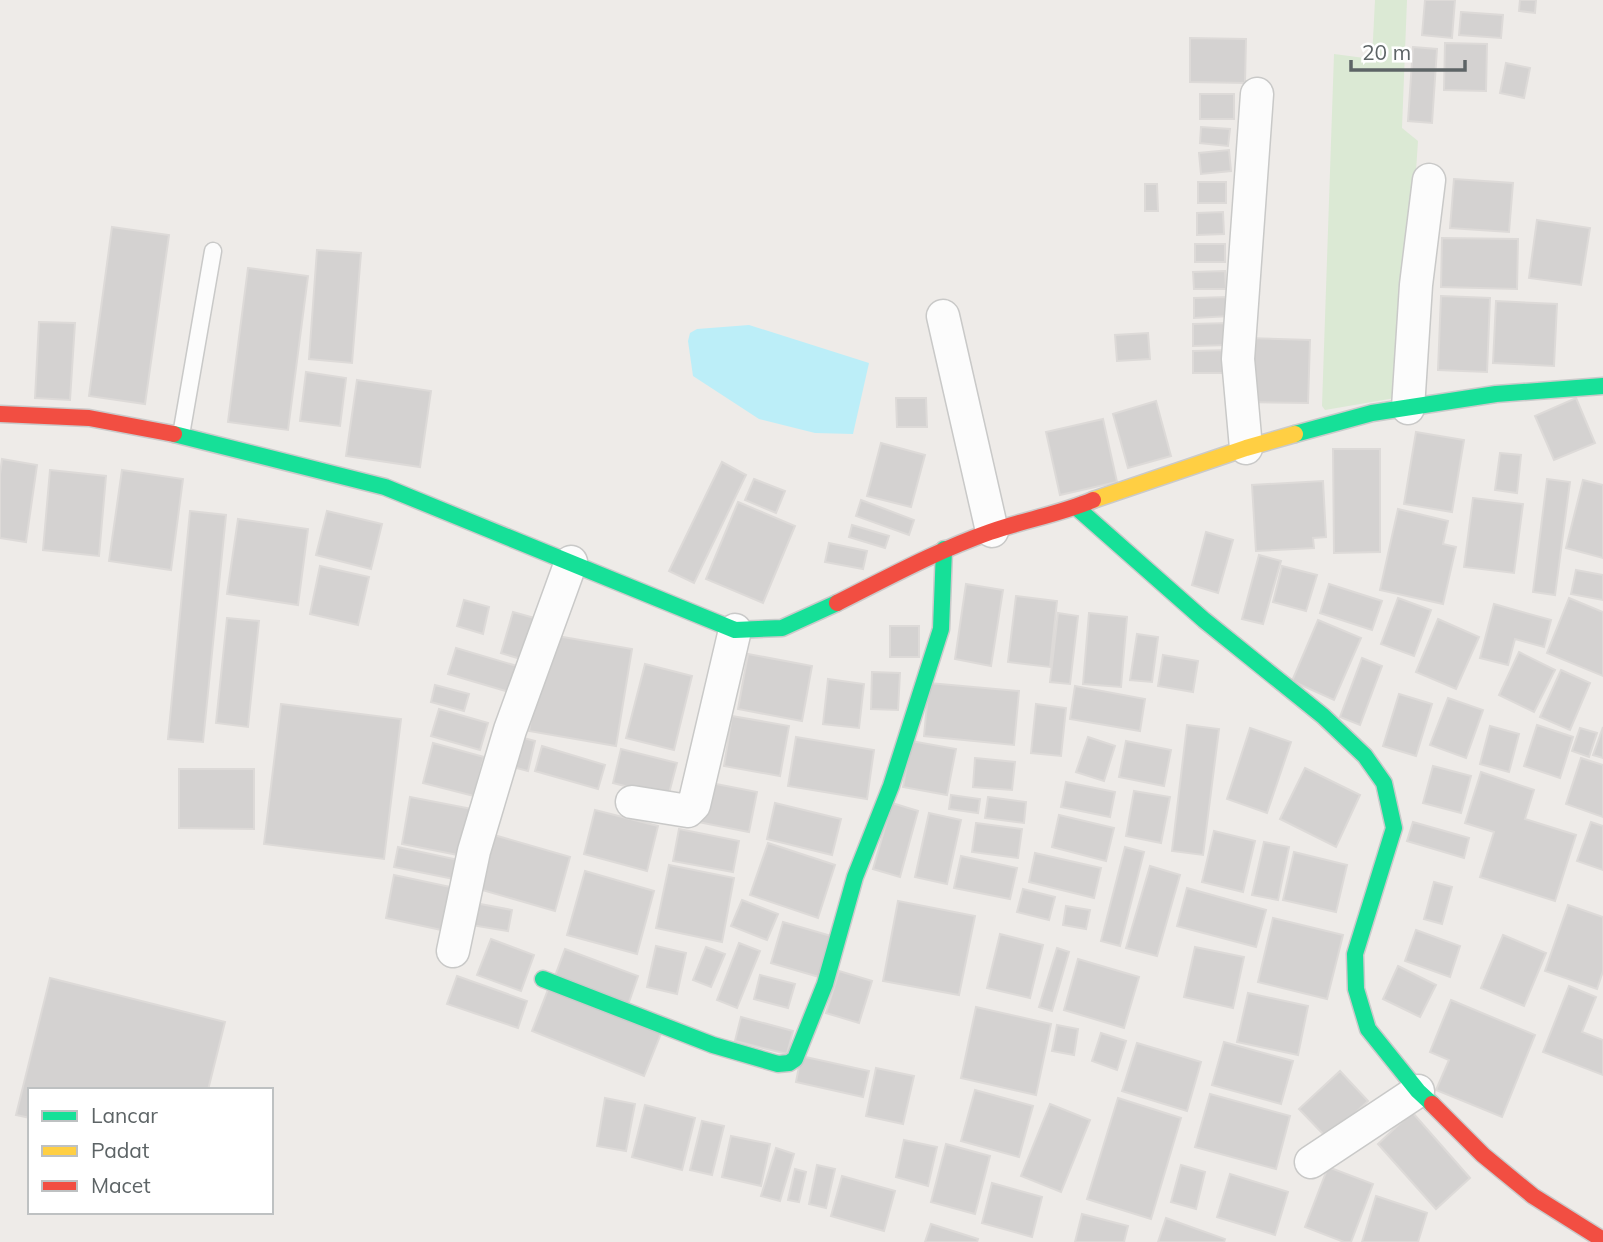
<svg xmlns="http://www.w3.org/2000/svg" width="1603" height="1242" font-family="Mulish,sans-serif">
	<style>
		.green { fill: #dbe9d4 }
		.water { fill: #bceef8 }
		.building { fill: #d4d2d1; stroke: #dddad8; stroke-width: 2 }
		.lines { fill: none; stroke-linecap: round; stroke-linejoin: round }
		.lane-casing { stroke: #c9c9c8; stroke-width: 19 }
		.street-casing { stroke: #c9c9c8; stroke-width: 35 }
		.fast-casing { stroke: #cacaca; stroke-width: 19 }
		.slow-casing { stroke: #cacaca; stroke-width: 19 }
		.jam-casing { stroke: #cacaca; stroke-width: 19 }
		.lane { stroke: #fcfcfc; stroke-width: 16 }
		.street { stroke: #fcfcfc; stroke-width: 32 }
		.fast { stroke: #16e098; stroke-width: 16 }
		.slow { stroke: #ffcf43; stroke-width: 16 }
		.jam { stroke: #f24e42; stroke-width: 16 }
	</style>
	<rect width="100%" height="100%" fill="#eeebe8"/>
	<path class="green" d="M1375,0H1407L1402,128L1418,141L1401,397L1325,410L1322,406L1334,54L1372,59Z"/>
	<path class="water" d="M749,325L869,363L853,434L815,433L759,419L693,376L688,341L690,333L697,329Z"/>
	<path class="building" d="M1425,0H1455L1452,38L1422,35Z
		M1520,0H1536L1535,13L1519,11Z
		M1461,12L1503,15L1501,38L1459,35Z
		M1190,38L1246,39L1245,83L1190,82Z
		M1445,43L1487,44L1486,91L1444,90Z
		M1413,47L1437,49L1432,123L1408,121Z
		M1506,63L1530,68L1524,98L1500,93Z
		M1200,94H1234V119H1200Z
		M1201,127L1230,129L1228,146L1200,143Z
		M1229,150L1231,171L1201,174L1199,153Z
		M1454,179L1513,183L1509,232L1450,228Z
		M1198,182H1226V203H1198Z
		M1145,184H1157L1158,211H1145Z
		M1223,212L1224,234L1197,235V213Z
		M1537,220L1590,228L1581,285L1529,278Z
		M112,227L169,235L145,404L89,396Z
		M1442,238L1518,239L1517,289L1441,287Z
		M1195,244H1225V262H1195Z
		M317,250L361,253L352,363L309,359Z
		M248,268L308,276L288,430L228,422Z
		M1225,271L1226,289H1194L1193,272Z
		M1441,296L1490,298L1487,372L1438,370Z
		M1229,297L1230,316L1194,318V298Z
		M1496,301L1557,304L1554,366L1493,363Z
		M39,322L75,323L70,400L35,398Z
		M1229,323V345L1193,346V324Z
		M1148,333L1150,359L1117,361L1115,335Z
		M1245,338L1310,340L1308,403L1244,402Z
		M1229,350L1230,373H1193V351Z
		M306,372L346,378L340,426L300,421Z
		M357,380L431,391L420,467L346,456Z
		M896,398H926L927,427H897Z
		M1576,398L1595,443L1554,460L1535,416Z
		M1156,401L1171,456L1128,468L1113,414Z
		M1103,419L1117,482L1060,495L1046,432Z
		M1416,432L1464,440L1452,512L1404,504Z
		M881,443L925,455L911,507L867,496Z
		M1333,449H1380V552L1334,553Z
		M1500,453L1521,455L1517,493L1495,490Z
		M2,459L37,465L26,542L0,538V474Z
		M722,462L746,475L694,583L669,571Z
		M50,470L106,476L99,556L43,550Z
		M122,470L183,479L171,570L109,561Z
		M754,479L785,491L776,513L745,500Z
		M1547,479L1570,482L1555,595L1533,592Z
		M1583,480L1603,485V558L1566,548Z
		M1323,481L1326,537L1313,538L1314,548L1256,551L1252,485Z
		M1473,498L1523,504L1514,573L1464,567Z
		M861,500L914,520L909,535L856,516Z
		M738,502L795,526L763,603L706,579Z
		M1398,509L1448,521L1443,544L1456,547L1443,604L1380,590Z
		M190,511L226,515L203,742L168,739Z
		M327,511L382,524L371,569L316,555Z
		M238,519L308,529L298,605L227,594Z
		M852,525L889,536L885,548L849,537Z
		M1206,532L1233,540L1218,593L1192,585Z
		M829,543L867,551L863,569L825,562Z
		M1259,555L1281,561L1263,624L1242,619Z
		M320,566L369,577L358,625L310,614Z
		M1282,566L1317,575L1306,611L1273,602Z
		M1576,570L1603,575V600L1571,594Z
		M966,584L1003,590L991,666L955,659Z
		M1329,584L1382,601L1372,630L1320,613Z
		M1016,596L1057,601L1050,667L1008,662Z
		M1398,598L1431,610L1414,656L1381,644Z
		M1569,598L1603,612V676L1547,653Z
		M464,600L489,607L483,634L457,626Z
		M1494,604L1551,620L1544,647L1515,639L1508,665L1480,658Z
		M513,612L538,619L527,661L501,653Z
		M1058,613L1078,616L1070,684L1050,682Z
		M1089,613L1127,617L1121,687L1083,684Z
		M227,618L259,621L248,727L216,723Z
		M1438,619L1479,637L1456,689L1416,672Z
		M1318,620L1361,638L1334,700L1292,681Z
		M890,626H919V657H890Z
		M546,634L632,649L616,746L529,731Z
		M1137,634L1158,637L1152,682L1130,680Z
		M456,648L517,666L509,692L448,674Z
		M1519,652L1555,670L1534,712L1499,695Z
		M748,654L812,666L802,721L738,709Z
		M1163,655L1198,661L1193,692L1158,686Z
		M1362,658L1382,666L1360,725L1340,717Z
		M645,664L692,676L674,750L626,738Z
		M1561,670L1590,683L1570,730L1540,717Z
		M872,672L900,673L898,710L871,709Z
		M828,679L864,684L859,728L823,724Z
		M929,683L1019,691L1014,745L924,736Z
		M435,685L469,694L464,711L431,702Z
		M1075,686L1145,699L1140,731L1070,719Z
		M1399,694L1432,704L1416,756L1383,746Z
		M1448,698L1483,710L1466,758L1430,745Z
		M281,704L401,719L384,859L264,844Z
		M1036,704L1066,708L1061,756L1031,753Z
		M439,709L488,723L480,750L431,736Z
		M732,716L789,726L780,776L724,766Z
		M1187,725L1219,729L1203,855L1172,851Z
		M1537,725L1573,737L1560,778L1524,766Z
		M1490,726L1519,734L1509,772L1480,764Z
		M1603,727V758L1593,755Z
		M1250,728L1291,742L1267,813L1227,799Z
		M1580,728L1597,733L1589,757L1572,751Z
		M512,735L535,741L528,771L505,765Z
		M796,737L874,750L867,799L788,786Z
		M1088,737L1115,746L1104,781L1076,772Z
		M911,741L956,749L947,795L903,787Z
		M1126,741L1171,750L1164,786L1119,777Z
		M433,743L484,757L474,796L423,783Z
		M542,746L605,765L598,789L535,771Z
		M621,749L677,763L668,797L613,783Z
		M975,758L1015,762L1012,790L973,787Z
		M1581,758L1603,765V817L1566,804Z
		M1433,766L1471,776L1461,813L1423,803Z
		M1305,768L1360,795L1336,847L1280,819Z
		M179,769H254V829L179,828Z
		M1481,772L1534,790L1525,819L1576,835L1555,901L1480,877L1494,832L1465,823Z
		M706,782L757,792L749,832L698,822Z
		M1066,782L1115,792L1110,817L1061,807Z
		M1134,791L1170,797L1161,843L1126,836Z
		M951,795L980,799L978,813L949,809Z
		M410,797L472,809L463,856L402,844Z
		M988,797L1026,802L1024,823L985,818Z
		M775,803L841,819L832,855L767,839Z
		M892,803L918,811L900,877L873,869Z
		M595,810L658,826L647,871L584,854Z
		M929,813L961,820L947,884L915,877Z
		M1059,815L1114,828L1106,861L1052,847Z
		M1413,822L1469,838L1464,858L1407,841Z
		M1591,822L1603,826V870L1577,861Z
		M976,823L1022,829L1018,858L972,852Z
		M679,829L739,841L733,872L673,861Z
		M1214,831L1255,841L1243,892L1202,882Z
		M494,835L570,857L555,911L479,889Z
		M1264,842L1289,847L1278,900L1252,895Z
		M768,843L835,865L818,918L750,895Z
		M398,847L463,861L459,880L394,867Z
		M1125,847L1144,852L1120,946L1101,941Z
		M1294,852L1347,865L1336,912L1283,900Z
		M1035,853L1101,868L1094,898L1029,882Z
		M961,856L1017,868L1010,899L954,888Z
		M669,865L734,878L722,942L656,928Z
		M1150,866L1180,875L1157,956L1126,948Z
		M585,871L654,891L637,954L567,935Z
		M394,875L455,888L446,931L386,918Z
		M1434,882L1452,887L1442,924L1424,919Z
		M1187,888L1266,910L1256,947L1177,926Z
		M1023,889L1055,897L1049,920L1017,912Z
		M742,900L778,914L767,940L731,926Z
		M898,901L975,916L959,995L883,981Z
		M475,903L512,910L508,931L471,925Z
		M1568,905L1603,917V971L1597,989L1545,971Z
		M1066,906L1090,910L1086,929L1063,925Z
		M1273,918L1343,935L1327,999L1258,982Z
		M783,922L831,936L819,977L771,963Z
		M1416,930L1460,946L1450,977L1405,961Z
		M1000,934L1043,945L1030,998L987,988Z
		M1503,935L1546,953L1524,1006L1481,988Z
		M491,939L534,955L521,991L477,975Z
		M739,943L760,951L737,1008L717,1000Z
		M656,946L686,953L677,994L647,987Z
		M706,947L725,954L711,987L693,980Z
		M1195,947L1244,957L1233,1008L1184,997Z
		M1057,948L1069,952L1052,1011L1039,1007Z
		M565,949L638,976L628,1005L554,979Z
		M1078,959L1139,977L1124,1028L1064,1010Z
		M1398,966L1436,985L1420,1017L1383,999Z
		M839,971L872,981L859,1023L826,1013Z
		M760,975L795,984L788,1008L754,999Z
		M457,976L527,1001L518,1028L447,1004Z
		M50,978L225,1022L208,1090H30V1118L16,1115Z
		M1569,986L1596,997L1582,1032L1603,1040V1075L1543,1052Z
		M549,987L662,1031L644,1076L532,1031Z
		M1248,993L1308,1006L1298,1055L1237,1042Z
		M1451,1000L1535,1035L1502,1117L1436,1090L1449,1060L1430,1052Z
		M976,1007L1051,1024L1036,1095L961,1078Z
		M741,1017L793,1031L787,1054L735,1041Z
		M1057,1025L1078,1029L1074,1055L1052,1051Z
		M1101,1033L1126,1041L1117,1070L1092,1061Z
		M1224,1042L1293,1061L1281,1104L1212,1085Z
		M1137,1043L1201,1062L1187,1111L1122,1091Z
		M801,1056L869,1071L863,1097L796,1082Z
		M876,1068L914,1076L903,1124L866,1116Z
		M1340,1071L1368,1101L1328,1139L1299,1109Z
		M975,1090L1033,1106L1019,1157L961,1141Z
		M1210,1094L1290,1116L1276,1169L1195,1147Z
		M605,1098L635,1104L626,1151L597,1146Z
		M1118,1098L1181,1118L1151,1219L1087,1199Z
		M1050,1104L1090,1120L1061,1192L1021,1176Z
		M645,1105L695,1118L682,1170L632,1157Z
		M1412,1112L1470,1178L1436,1209L1378,1144Z
		M702,1121L724,1126L712,1175L690,1170Z
		M731,1136L770,1144L761,1186L722,1177Z
		M904,1140L937,1147L928,1186L896,1177Z
		M946,1144L990,1156L975,1214L931,1202Z
		M776,1148L794,1154L780,1201L761,1196Z
		M817,1165L835,1169L826,1208L809,1204Z
		M1181,1165L1205,1172L1196,1209L1171,1202Z
		M1328,1167L1373,1184L1351,1242H1344L1305,1227Z
		M795,1169L806,1172L799,1202L788,1200Z
		M1230,1174L1288,1192L1275,1235L1217,1217Z
		M842,1176L895,1191L884,1231L831,1216Z
		M992,1183L1042,1197L1032,1237L982,1223Z
		M1376,1196L1427,1213L1418,1242H1362Z
		M1082,1214L1128,1226L1124,1242H1075Z
		M1166,1218L1225,1239L1224,1242H1158Z
		M931,1224L978,1239L977,1242H925Z"/>
	<g class="lines">
		<g class="lane-casing">
			<path id="lane" d="M181,435L213,251"/>
		</g>
		<g class="street-casing">
			<path id="street" d="M943,316L992,531
				M1408,408L1416,285L1429,180
				M1246,448L1238,359L1257,94
				M632,802L688,811L694,805L735,630
				M453,951L474,851L510,730L571,562
				M1311,1162L1418,1091"/>
		</g>
		<g class="fast-casing">
			<path id="fast" d="M174,434L385,487L735,630L782,628L837,603
				M1295,434L1372,413L1496,394L1603,386
				M1076,507L1204,620L1323,716L1365,756L1384,783L1394,828L1355,954L1356,989L1368,1029L1418,1091L1432,1104
				M543,979L713,1045L778,1064L789,1063L795,1059L825,984L855,877L891,786L941,629L944,549"/>
		</g>
		<g class="slow-casing">
			<path id="slow" d="M1093,500L1246,448L1295,434"/>
		</g>
		<g class="jam-casing">
			<path id="jam" d="M0,414L89,418L174,434
				M837,603C887,578 936,551 990,532C1024,520 1060,514 1093,500
				M1432,1104L1483,1155L1533,1196L1603,1240"/>
		</g>
		<use href="#lane" class="lane"/>
		<use href="#street" class="street"/>
		<use href="#fast" class="fast"/>
		<use href="#slow" class="slow"/>
		<use href="#jam" class="jam"/>
	</g>
	<rect x="28" y="1088" width="245" height="126" fill="#ffffff" stroke="#bec1c2" stroke-width="2"/>
	<rect x="42" y="1111" width="35" height="10" fill="#16e098" stroke="#bec1c2" stroke-width="2"/>
	<text x="91" y="1123" font-size="21" fill="#5d6466">Lancar</text>
	<rect x="42" y="1146" width="35" height="10" fill="#ffcf43" stroke="#bec1c2" stroke-width="2"/>
	<text x="91" y="1158" font-size="21" fill="#5d6466">Padat</text>
	<rect x="42" y="1181" width="35" height="10" fill="#f24e42" stroke="#bec1c2" stroke-width="2"/>
	<text x="91" y="1193" font-size="21" fill="#5d6466">Macet</text>
	<path d="M1351 60v10h114v-10" fill="none" stroke="#5d6466" stroke-width="3.5"/>
	<text x="1362" y="60" font-size="21" fill="#5d6466" stroke="#ffffff" stroke-width="5" paint-order="stroke">20 m</text>
</svg>
